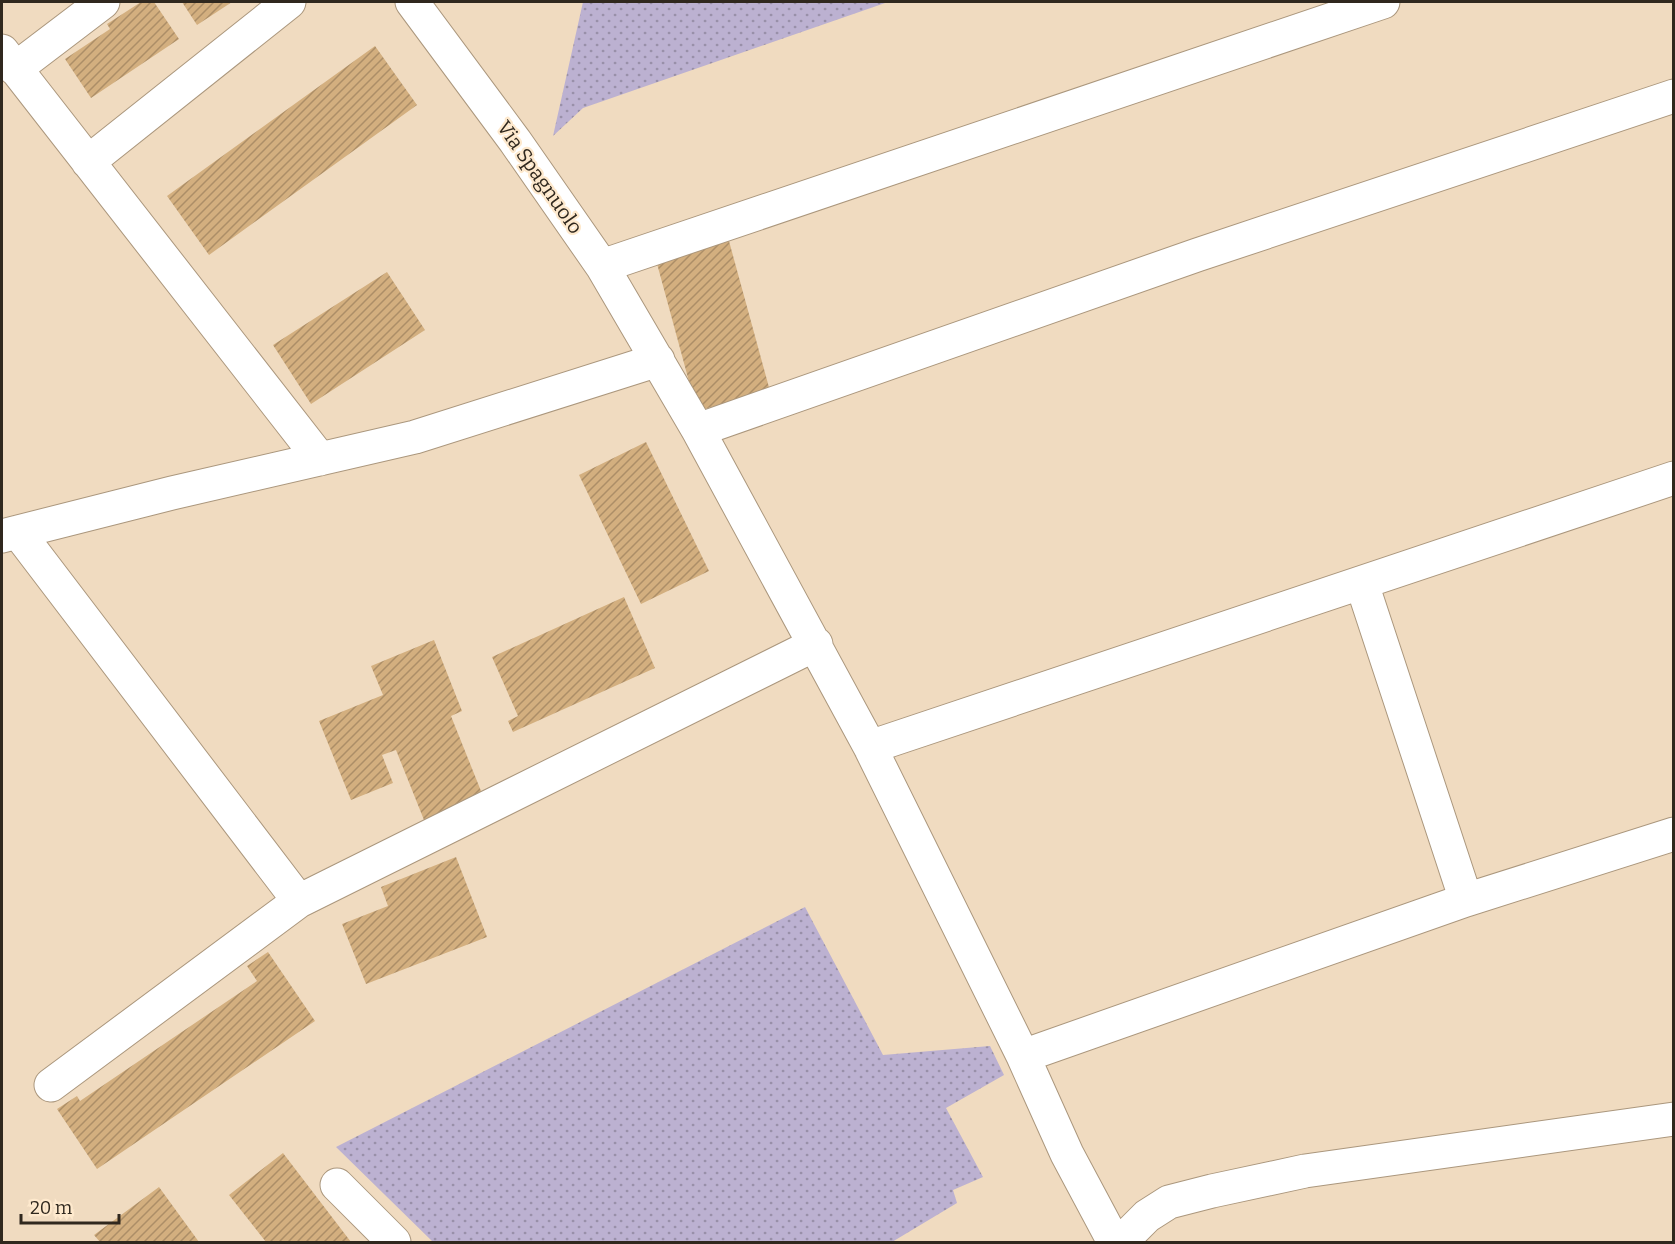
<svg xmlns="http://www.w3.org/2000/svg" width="1675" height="1244" font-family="Bitter,serif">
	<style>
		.grass { fill: url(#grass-dots) }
		.building { fill: url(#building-hatch) }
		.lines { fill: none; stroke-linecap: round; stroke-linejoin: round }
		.minor-casing { stroke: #ab977d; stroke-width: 35 }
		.minor { stroke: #fff; stroke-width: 33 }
		.labels { text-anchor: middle; stroke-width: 4.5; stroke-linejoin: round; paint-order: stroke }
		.street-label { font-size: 20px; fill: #30281e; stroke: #fee9cd }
	</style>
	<defs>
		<pattern id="grass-dots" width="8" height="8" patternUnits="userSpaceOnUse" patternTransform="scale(1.5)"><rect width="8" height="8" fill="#bcb1d1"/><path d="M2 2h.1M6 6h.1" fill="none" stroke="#9990a9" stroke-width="1.8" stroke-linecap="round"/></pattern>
		<pattern id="building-hatch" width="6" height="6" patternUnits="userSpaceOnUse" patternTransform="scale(1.5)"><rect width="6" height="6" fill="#d3af7f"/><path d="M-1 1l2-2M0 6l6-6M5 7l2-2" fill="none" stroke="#ac8e67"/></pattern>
	</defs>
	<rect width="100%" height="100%" fill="#f0dbc0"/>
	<path class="grass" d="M583,2H888L583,108L553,136Z
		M805,907L883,1055L990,1046L1004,1075L946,1108L983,1177L953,1190L957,1203L892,1242H433L336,1147Z"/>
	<path class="building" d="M141,2H154L179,39L91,98L65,59L110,29L107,24Z
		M182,2H232L197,25Z
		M375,46L417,105L209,255L167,196Z
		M729,241L770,391L697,411L656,260Z
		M387,272L425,330L311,404L273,345Z
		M646,442L709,571L641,604L579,475Z
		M624,597L655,668L513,732L508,721L518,716L492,657Z
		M434,640L462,711L451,716L485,801L426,825L396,750L382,755L393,783L351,800L319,721L383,695L371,666Z
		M456,857L487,937L366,984L342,924L388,906L381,887Z
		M268,952L315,1021L97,1169L57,1109L77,1096L80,1101L257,981L247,966Z
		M283,1153L351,1242H266L229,1195Z
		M159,1187L199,1242H100L94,1235Z"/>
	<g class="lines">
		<g class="minor-casing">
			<path id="minor" d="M412,2L515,141L602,266L698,430L870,747L1023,1056L1067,1154L1114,1242
				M2,51L320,459
				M15,69L103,2
				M88,162L289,2
				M602,266L1383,2
				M698,430L1197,255L1674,96
				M18,532L299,901
				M2,536L172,493L415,437L658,360
				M1362,584L1466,900
				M870,747L1674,478
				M1023,1056L1466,900L1674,834
				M51,1085L299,901L816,644
				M337,1185L394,1242
				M1125,1242L1129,1234L1147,1216L1169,1202L1212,1191L1305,1171L1674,1119"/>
		</g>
		<use href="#minor" class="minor"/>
	</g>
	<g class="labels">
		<g class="street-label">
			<text transform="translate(540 177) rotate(55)" y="7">Via Spagnuolo</text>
		</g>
	</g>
	<rect width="1675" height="1244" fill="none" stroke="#30281e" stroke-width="6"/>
	<path d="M21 1214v9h98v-9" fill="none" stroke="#30281e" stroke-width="3"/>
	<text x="30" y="1214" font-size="18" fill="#30281e" stroke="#fee9cd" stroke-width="4.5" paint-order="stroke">20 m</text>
</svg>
